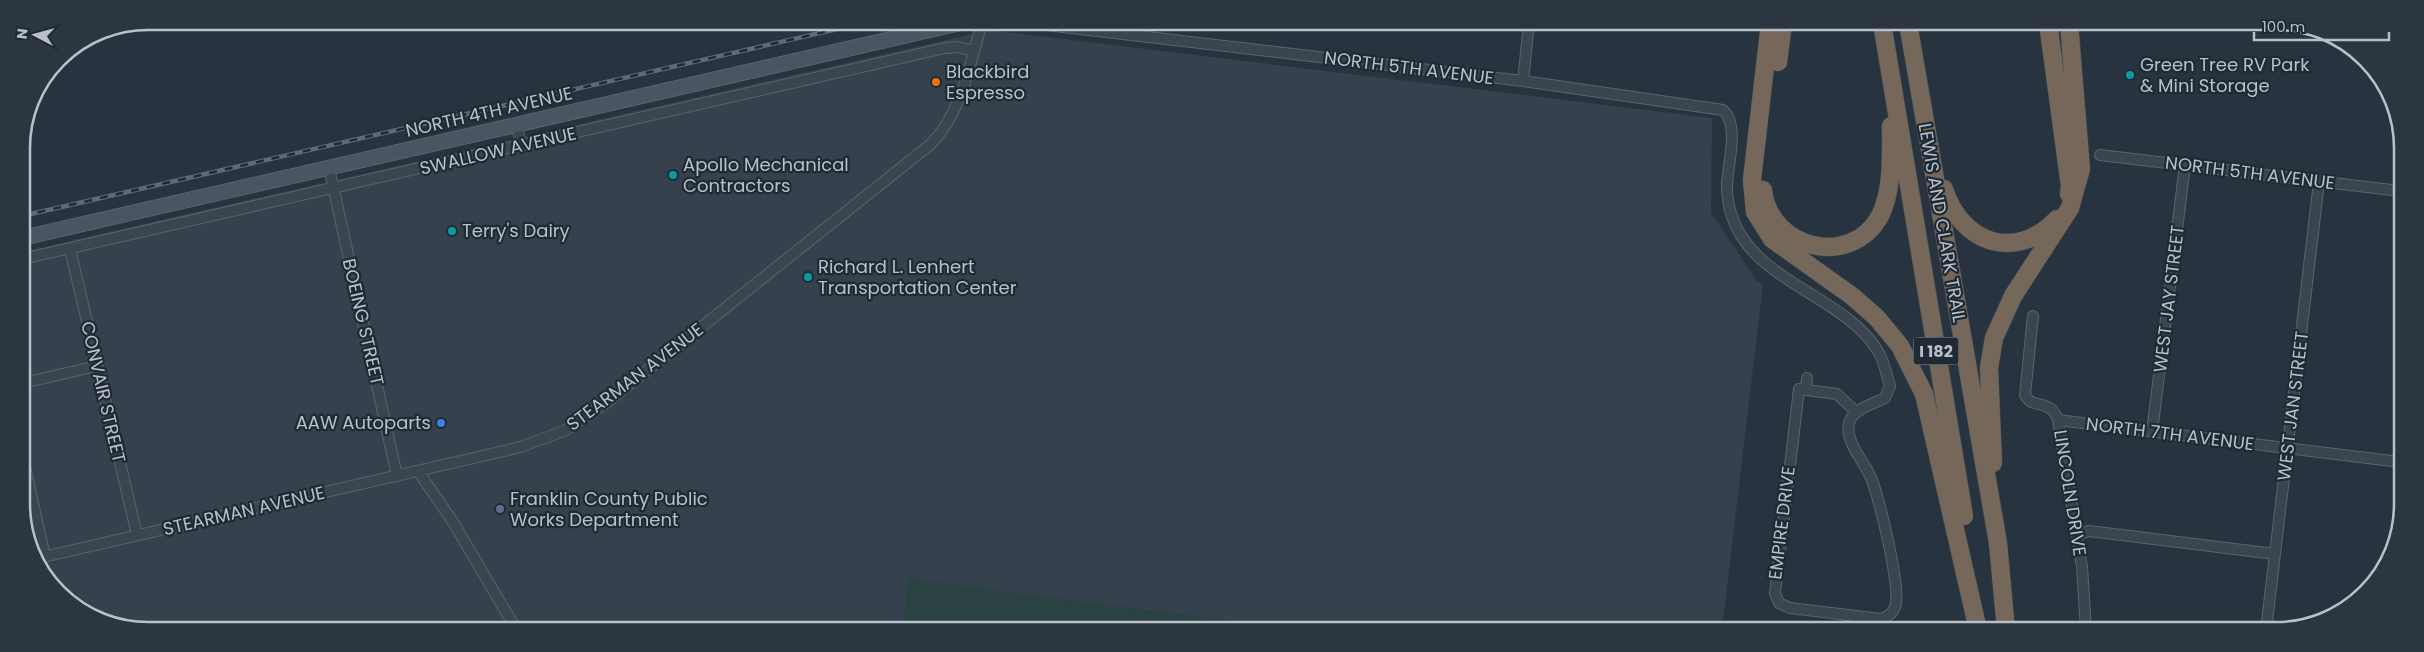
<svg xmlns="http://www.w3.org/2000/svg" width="2424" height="652" font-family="Poppins,sans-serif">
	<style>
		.airport { fill: #35414c }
		.green { fill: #2a4241 }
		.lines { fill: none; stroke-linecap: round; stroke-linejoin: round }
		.street-casing { stroke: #59636d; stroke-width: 12 }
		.secondary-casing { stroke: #59636d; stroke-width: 16 }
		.highway-casing { stroke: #46505a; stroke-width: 19 }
		.street { stroke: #3b454f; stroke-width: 10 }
		.secondary { stroke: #4a5562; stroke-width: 14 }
		.highway { stroke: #756759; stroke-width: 18 }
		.rail-casing { stroke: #5e6a76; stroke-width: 4.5 }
		.rail { stroke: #202a35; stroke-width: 2.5; stroke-dasharray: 8; stroke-linecap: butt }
		.culture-dot { fill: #0f9aa8; stroke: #202a35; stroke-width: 2 }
		.food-dot { fill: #e8710a; stroke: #202a35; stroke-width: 2 }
		.shop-dot { fill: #3f7fe0; stroke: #202a35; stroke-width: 2 }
		.service-dot { fill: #5c6f8a; stroke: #202a35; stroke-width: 2 }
		.labels { text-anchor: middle; stroke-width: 4.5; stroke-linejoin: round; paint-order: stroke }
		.shield { fill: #202a35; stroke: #8a939d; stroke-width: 1 }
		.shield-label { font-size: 16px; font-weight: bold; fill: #b8c0ca }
		.poi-label { font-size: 18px; fill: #b8c0ca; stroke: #202a35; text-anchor: start }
		.street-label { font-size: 18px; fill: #b8c0ca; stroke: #202a35 }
		.rim { fill: none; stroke: #b8c0ca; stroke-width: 2.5 }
	</style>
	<rect width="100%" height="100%" fill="#27343f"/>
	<path class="airport" d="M990,30L1712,118L1711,213L1757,281L1763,284L1722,630L1293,629L910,580L903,629L123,628L59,594L24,529L22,252Z"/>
	<path class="green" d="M909,579L1293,629H903Z"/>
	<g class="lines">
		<g class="street-casing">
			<path id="street" d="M1020,22L1523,81L1723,110C1741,126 1726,168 1727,190C1728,208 1734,226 1744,240C1776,287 1857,306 1881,357C1885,366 1887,377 1890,386L1885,398C1873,404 1853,409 1849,423C1844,443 1868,465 1873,483C1881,507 1899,581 1896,603C1895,612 1889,616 1881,619L1790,608L1779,603L1775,593L1799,389L1837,394L1856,412
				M1523,81L1529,23
				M517,125L521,146
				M2100,155L2400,191
				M329,168L397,476
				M70,249L137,535
				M22,259L945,48L957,47L973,51
				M2033,316L2025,395C2032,410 2051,398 2058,420L2082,567L2086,630
				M23,383L97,366
				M1806,390L1807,378
				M2058,420L2400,462
				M2152,432L2185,165
				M23,458L45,557
				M418,471L453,522L516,629
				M2077,535L2089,531L2275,554
				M39,558L521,447L566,430L606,403L931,144C962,112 970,64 982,22
				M2266,630L2319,182"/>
		</g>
		<g class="secondary-casing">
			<path id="secondary" d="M22,238L965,22"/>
		</g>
		<g class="highway-casing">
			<path id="highway" d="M1770,23L1752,180L1755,212L1772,239L1852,296L1877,318L1900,346L1924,394L1978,630
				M1882,23L1964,516
				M1908,23L1998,543L2006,630
				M2048,23L2070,186L2069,194
				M1778,62L1783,23
				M1944,189C1961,243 2015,263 2057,219
				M1763,190C1769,248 1850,270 1880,216C1893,190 1891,154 1891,126
				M1993,463L1989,368L1994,338L2013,296L2070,208L2081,169L2069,23"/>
		</g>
		<use href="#street" class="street"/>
		<use href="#secondary" class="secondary"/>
		<use href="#highway" class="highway"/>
		<g class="rail-casing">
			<path id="rail" d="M22,216L868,22"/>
		</g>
		<use href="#rail" class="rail"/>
	</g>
	<g class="culture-dot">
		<circle cx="2130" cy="75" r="5"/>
		<circle cx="673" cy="175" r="5"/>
		<circle cx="452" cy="231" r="5"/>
		<circle cx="808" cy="277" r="5"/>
	</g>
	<circle class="food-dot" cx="936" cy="82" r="5"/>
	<circle class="shop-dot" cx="441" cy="423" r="5"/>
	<circle class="service-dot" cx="500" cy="509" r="5"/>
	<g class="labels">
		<rect class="shield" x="1913.5" y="337.5" width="45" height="27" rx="4"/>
		<g class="shield-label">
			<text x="1936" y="357">I 182</text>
		</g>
		<g class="poi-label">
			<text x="2140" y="71">Green Tree RV Park<tspan x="2140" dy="21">&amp; Mini Storage</tspan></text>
			<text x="946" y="78">Blackbird<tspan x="946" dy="21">Espresso</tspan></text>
			<text x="683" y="171">Apollo Mechanical<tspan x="683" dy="21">Contractors</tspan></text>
			<text x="462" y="237">Terry's Dairy</text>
			<text x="818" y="273">Richard L. Lenhert<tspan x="818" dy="21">Transportation Center</tspan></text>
			<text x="431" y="429" text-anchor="end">AAW Autoparts</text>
			<text x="510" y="505">Franklin County Public<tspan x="510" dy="21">Works Department</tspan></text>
		</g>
		<g class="street-label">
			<text transform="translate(1409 68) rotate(7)" y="6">NORTH 5TH AVENUE</text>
			<text transform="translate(489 112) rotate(-13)" y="6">NORTH 4TH AVENUE</text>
			<text transform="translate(498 151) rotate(-13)" y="6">SWALLOW AVENUE</text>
			<text transform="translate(2250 173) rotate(7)" y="6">NORTH 5TH AVENUE</text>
			<text transform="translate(1942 223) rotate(80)" y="6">LEWIS AND CLARK TRAIL</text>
			<text transform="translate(2169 299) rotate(-83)" y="6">WEST JAY STREET</text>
			<text transform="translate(363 322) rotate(77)" y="6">BOEING STREET</text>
			<text transform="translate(635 377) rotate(-37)" y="6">STEARMAN AVENUE</text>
			<text transform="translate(103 392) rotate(77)" y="6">CONVAIR STREET</text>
			<text transform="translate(2293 406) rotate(-83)" y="6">WEST JAN STREET</text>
			<text transform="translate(2170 434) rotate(7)" y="6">NORTH 7TH AVENUE</text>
			<text transform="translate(2070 493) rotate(81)" y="6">LINCOLN DRIVE</text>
			<text transform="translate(244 511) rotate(-13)" y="6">STEARMAN AVENUE</text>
			<text transform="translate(1782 523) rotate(-83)" y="6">EMPIRE DRIVE</text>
		</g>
	</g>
	<path d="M0 0H2424V652H0ZM148 30H2276A118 118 0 0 1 2394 148V504A118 118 0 0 1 2276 622H148A118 118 0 0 1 30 504V148A118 118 0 0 1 148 30Z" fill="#2c3641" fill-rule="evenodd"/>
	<path class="rim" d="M148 30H2276A118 118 0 0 1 2394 148V504A118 118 0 0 1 2276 622H148A118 118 0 0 1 30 504V148A118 118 0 0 1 148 30Z"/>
	<g transform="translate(35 35) rotate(276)" stroke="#202a35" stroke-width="4" paint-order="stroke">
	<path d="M0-4L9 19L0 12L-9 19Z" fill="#b8c0ca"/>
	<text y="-8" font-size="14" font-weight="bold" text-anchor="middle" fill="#b8c0ca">N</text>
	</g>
	<path d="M2254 32v8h135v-8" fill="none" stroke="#b8c0ca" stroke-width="2.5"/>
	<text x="2262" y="32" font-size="15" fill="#b8c0ca" stroke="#202a35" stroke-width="4" paint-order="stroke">100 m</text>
</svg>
